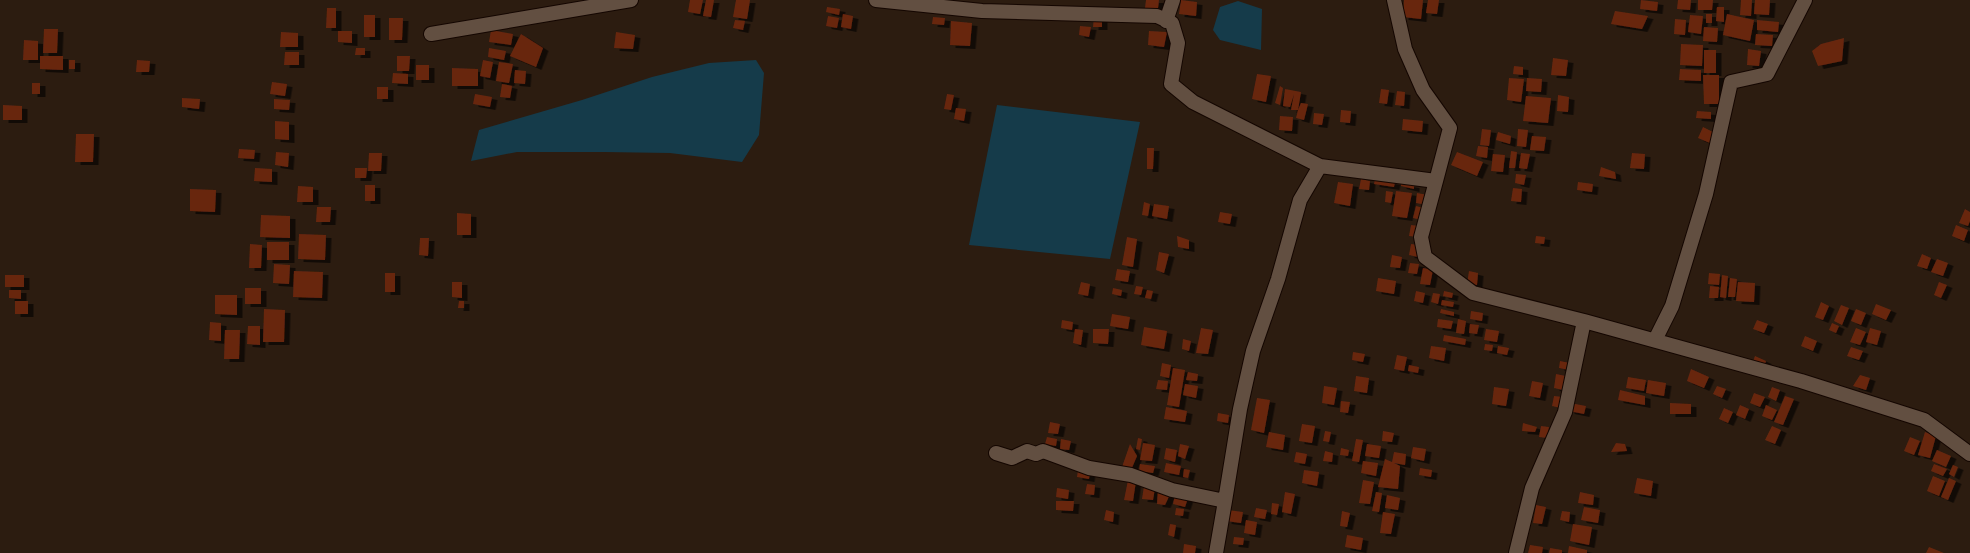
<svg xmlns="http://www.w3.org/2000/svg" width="1970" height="553" font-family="'Public Sans',sans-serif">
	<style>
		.water { fill: #153b4a }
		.building { fill: #672610; filter: url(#shadow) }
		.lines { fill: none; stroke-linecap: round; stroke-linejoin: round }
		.minor-casing { stroke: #140600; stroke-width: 16 }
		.minor { stroke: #624f41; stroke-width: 14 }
	</style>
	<defs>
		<filter id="shadow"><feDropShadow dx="5.5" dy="3" stdDeviation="0" flood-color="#0009"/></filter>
	</defs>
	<rect width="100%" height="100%" fill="#2c1c10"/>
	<path class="water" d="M1238,1L1262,9L1261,50L1220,40L1213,30L1220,7Z
		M756,60L764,73L759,135L742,162L670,153L604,152H517L471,161L479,130L582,100L652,77L709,63Z
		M997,105L1140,122L1110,259L969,245Z"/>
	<path class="building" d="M690,0H703L700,14L688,12Z
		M706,0H714L711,17L703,16Z
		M736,0H750L747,19L733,17Z
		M1146,0H1159L1158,8H1145Z
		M1181,0L1197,2L1196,16L1179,14Z
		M1404,0H1423L1421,19L1403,17Z
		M1428,0H1439L1437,14L1426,13Z
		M1641,0L1658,2L1657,11L1640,9Z
		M1678,0H1691L1690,10L1677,9Z
		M1698,0H1713L1712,10H1698Z
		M1741,0H1752L1751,16L1740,15Z
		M1755,0H1770L1769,15L1754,14Z
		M827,7L840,9L839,15L826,12Z
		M1717,7H1724V22L1716,21Z
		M327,8H336V28H326Z
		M1615,11L1648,16L1642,29L1611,24Z
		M843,14L853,16L851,29L841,27Z
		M1706,14H1712V23H1706Z
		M1727,14L1754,20L1750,41L1723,35Z
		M364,15H375V37H364Z
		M1690,15L1703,16L1701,34L1688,32Z
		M828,16L839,18L837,28L826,26Z
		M933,17L945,18L944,25L932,24Z
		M1094,17L1102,18V27H1093Z
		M389,18H403L402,40H389Z
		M1675,19L1686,20L1685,35L1674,34Z
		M735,20L745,21L743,30L733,28Z
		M1757,20L1779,22L1778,32L1757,30Z
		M951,21L972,23L970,46L950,45Z
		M1080,26L1091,27L1089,37L1079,35Z
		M1704,27L1718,28L1717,42L1703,41Z
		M44,29H58L57,53H43Z
		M491,30L513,34L511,45L489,42Z
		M338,31H352V43L338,42Z
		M1149,31L1167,32L1164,47L1148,45Z
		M281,32L298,33V47H280Z
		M616,32L635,35L633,49L614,48Z
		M521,34L543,48L536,67L510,56Z
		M1756,34L1773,35L1772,46L1755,45Z
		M1844,38L1842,61L1818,66L1812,51L1821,44Z
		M24,40L38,41V60H23Z
		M1681,44L1703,45L1702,66L1680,65Z
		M356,48H365V55H355Z
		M489,48L506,51L504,60L488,57Z
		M1748,49L1761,51L1759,66L1747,65Z
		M1704,50H1716V73H1704Z
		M285,52H299V65H284Z
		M40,56H63V70L40,69Z
		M397,56H410L409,71H397Z
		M1553,58L1568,60L1566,76L1551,75Z
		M69,60H75V69H69Z
		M137,60L150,61L149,72H136Z
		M483,60L493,62L490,78L480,76Z
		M499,62L513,64L509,83L496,81Z
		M416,65H429V80H416Z
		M1514,66L1523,67V75L1513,74Z
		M452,68L478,69V86H452Z
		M1680,69L1701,70V81L1679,80Z
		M515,70L526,71L525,84L514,83Z
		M393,73L408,74V84L392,83Z
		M1257,74L1271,76L1266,102L1252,99Z
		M1703,75H1719V104H1704Z
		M1509,78L1524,79L1521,102L1507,100Z
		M1527,78L1542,79L1541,92L1526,91Z
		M272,82L287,84L285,96L270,94Z
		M32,83H40V94H32Z
		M502,84L512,86L510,98L500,97Z
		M1280,86L1283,88L1280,105L1275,103Z
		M377,87H388V99H377Z
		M1285,89L1301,92L1298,110L1301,103L1308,104L1304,120L1296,118L1298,110H1291L1294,94L1290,107L1283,106Z
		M1381,89L1389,90L1387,104L1379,103Z
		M1397,91L1405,92L1404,106L1395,105Z
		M475,94L492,97L490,107L473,104Z
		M947,94L954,95L951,110L944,109Z
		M1558,95L1569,97L1568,112L1557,111Z
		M1526,96L1551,98L1548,123L1523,121Z
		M182,98L200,99L199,109L182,107Z
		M274,99L290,100L289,110L274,109Z
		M3,105L22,106V120H3Z
		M956,108L966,109L964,121L954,119Z
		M1341,110L1351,111L1350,123L1340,122Z
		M1697,111L1711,112V119L1696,118Z
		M1314,113L1324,114L1322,125L1313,124Z
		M1280,116L1293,117L1292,131L1279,130Z
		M1403,119L1423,121L1422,132L1402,130Z
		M275,121L289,122V140L275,139Z
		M1703,127L1715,133L1710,143L1698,138Z
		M1482,129L1491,130L1489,146L1480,145Z
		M1518,129L1528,130L1526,147L1517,146Z
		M1498,132L1511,136L1510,144L1496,140Z
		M76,134H94L93,162H75Z
		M1532,136L1546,137L1544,151L1530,150Z
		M1478,146L1488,147L1487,158L1476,156Z
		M1147,148H1154L1153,169H1147Z
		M239,149L255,150L254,159L238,158Z
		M1511,151L1517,152L1515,168H1509Z
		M276,152L289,153L288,167L275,165Z
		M1457,152L1483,162L1477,176L1451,165Z
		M369,153H382L381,171H368Z
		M1521,153L1530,154L1527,169L1519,168Z
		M1632,153L1645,154L1644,169L1630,168Z
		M1493,154L1505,155L1503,172L1491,171Z
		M1601,167L1615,172L1616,179L1599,176Z
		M255,168L272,169V182L254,181Z
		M355,168H367L366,178H355Z
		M1516,174L1526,175L1524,185L1515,183Z
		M1361,179L1370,181L1369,190L1359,189Z
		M1375,179L1395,182L1394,187L1374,184Z
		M1338,182L1353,184L1350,206L1334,203Z
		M1578,182L1593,184L1592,192L1577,190Z
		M1401,183L1414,185V189L1401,186Z
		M365,185H375V201H365Z
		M298,186L313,187V202H297Z
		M1513,188L1522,189L1521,202L1511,201Z
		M190,189L216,190L215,212L190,211Z
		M1386,191L1393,192L1391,203L1385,202Z
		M1396,191L1412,193L1407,218L1392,216Z
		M1417,193L1428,195L1427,205L1416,203Z
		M1144,202L1150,204L1148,216L1142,215Z
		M1154,204L1169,206L1167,219L1152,216Z
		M1416,206L1424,208L1421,220L1413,218Z
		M317,207H331L330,222H316Z
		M1965,209L1970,212V221L1968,226L1959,223Z
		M1220,212L1232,214L1230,224L1218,222Z
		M457,213L471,214V235H457Z
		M261,215L290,216V238L260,237Z
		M1411,225L1419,226L1417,237L1409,236Z
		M1956,225L1968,230L1964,241L1952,236Z
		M299,234L326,235L325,260L298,259Z
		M1177,236L1189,240V249L1178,247Z
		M1536,236L1545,237L1544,244L1535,243Z
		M1127,237L1137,239L1133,267L1122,265Z
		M420,238H429L428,256L419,255Z
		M267,242H289V260H267Z
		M250,244L262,245L261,268H249Z
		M1411,244L1420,245L1418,257L1409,255Z
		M1159,252L1169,254L1164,273L1156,270Z
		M1922,254L1931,258L1927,269L1917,266Z
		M1392,255L1402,257L1400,268L1390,267Z
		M1937,259L1948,263L1943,276L1931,272Z
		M1410,263L1419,264L1417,274L1408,273Z
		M274,264L290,265L289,284L273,283Z
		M1423,268L1433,270L1430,285L1420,284Z
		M1117,269L1130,271L1128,282L1115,280Z
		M294,271L323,272L322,298L293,297Z
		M1469,271L1478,273L1477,285L1467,284Z
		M385,273H395V292H385Z
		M1709,273L1720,274L1719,285L1708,284Z
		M5,275H24V287H5Z
		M1722,275L1728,276L1726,298L1720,297Z
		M1378,278L1396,281L1394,294L1376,291Z
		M1730,278L1737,279L1735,297H1728Z
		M452,282H462V298L452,297Z
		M1081,282L1090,284L1088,296L1078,294Z
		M1738,282L1755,283L1754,302L1736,301Z
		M1939,282L1947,285L1941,298L1934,295Z
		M1136,286L1143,287L1141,295L1134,294Z
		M1710,286L1719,287L1718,298H1709Z
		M245,288H261V304H245Z
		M1113,288L1122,290L1121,296L1112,294Z
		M9,290H21V299L9,298Z
		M1147,290L1153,291L1151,299L1145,298Z
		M1416,291L1425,293L1423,303L1414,301Z
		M1444,291L1453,293L1452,298L1443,296Z
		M1433,293L1440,294L1438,304L1431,302Z
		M215,295H237V315L215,314Z
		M1442,300L1454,302L1453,307L1441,305Z
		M15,301H28V314H15Z
		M459,301H464V308H458Z
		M1821,302L1829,306L1823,320L1815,317Z
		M1876,304L1891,310L1886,320L1872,314Z
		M1841,305L1849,308L1842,325L1834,321Z
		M264,309L285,310L284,342H263Z
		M1441,309L1454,312V316L1440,313Z
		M1856,309L1866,313L1861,325L1851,321Z
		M1471,311L1483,313L1482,321L1470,319Z
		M1112,314L1130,317L1128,329L1110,326Z
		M1438,319L1453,321L1451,329L1437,327Z
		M1458,319L1466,321L1464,334L1456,333Z
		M1062,320L1073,322L1072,330L1061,328Z
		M1757,320L1768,324L1764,333L1753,329Z
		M210,322L221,323V341L209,340Z
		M1832,323L1839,326L1836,333L1829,330Z
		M1470,324L1479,325L1477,334L1469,333Z
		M248,326H260V345L247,344Z
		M1144,327L1167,331L1164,349L1141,345Z
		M1201,328L1213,330L1208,354L1196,353Z
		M1856,328L1866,332L1860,345L1850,342Z
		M1870,328L1881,331L1877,345L1866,342Z
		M1075,329L1083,330L1081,345L1073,343Z
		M1093,329H1109L1108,344L1093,343Z
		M1486,329L1499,331L1497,342L1484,340Z
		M225,330H240L239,359H224Z
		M1444,335L1466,339L1465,345L1443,341Z
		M1805,336L1817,341L1813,351L1801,346Z
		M1183,339L1191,341L1189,351L1182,349Z
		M1485,344L1493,345L1492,351L1484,350Z
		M1431,346L1446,348L1444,361L1429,358Z
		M1498,346L1509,348L1507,355L1497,353Z
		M1851,347L1863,351L1859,360L1847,356Z
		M1353,352L1365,354L1363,362L1352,360Z
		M1397,355L1407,357L1404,371L1394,369Z
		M1755,356L1766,361L1763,369L1752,364Z
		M1560,361L1570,363L1569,370L1559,368Z
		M1162,363L1171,365L1169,378L1160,376Z
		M1409,365L1419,367L1418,373L1408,371Z
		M1173,368L1185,370L1179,407L1167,405Z
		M1691,369L1709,377L1704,388L1687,381Z
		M1188,372L1198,374L1197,381L1186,380Z
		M1556,374L1566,376L1563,390L1554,388Z
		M1860,375L1870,378L1866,390L1853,386Z
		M1356,376L1369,378L1367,393L1354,391Z
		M1628,377L1646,380L1644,391L1626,388Z
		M1158,380L1168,381L1167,390L1156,389Z
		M1648,380L1666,383L1664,396L1646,393Z
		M1532,381L1543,383L1540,398L1529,396Z
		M1185,384L1198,386L1196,398L1183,395Z
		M1324,386L1337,388L1334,405L1322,403Z
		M1717,386L1726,389L1722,398L1713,394Z
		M1494,387L1509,389L1506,406L1492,404Z
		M1772,387L1780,390L1776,401L1768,397Z
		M1620,390L1645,396V405L1618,400Z
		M1754,393L1765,397L1760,407L1750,403Z
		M1554,396L1563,397L1561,408L1552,406Z
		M1785,396L1794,399L1783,425L1774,422Z
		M1257,398L1270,400L1264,433L1251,430Z
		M1341,401L1350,402L1348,413L1340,412Z
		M1570,403L1586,406L1584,414L1569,411Z
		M1670,403L1691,404V414H1670Z
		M1740,405L1749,409L1745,419L1736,415Z
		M1766,405L1777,410L1772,420L1762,416Z
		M1166,407L1187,411L1185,422L1164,419Z
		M1724,408L1733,412L1728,423L1719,419Z
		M1218,413L1229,415L1228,423L1217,421Z
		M1050,422L1060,424L1058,434L1048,433Z
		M1523,423L1537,427L1535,432L1522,431Z
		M1302,424L1315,426L1312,443L1299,441Z
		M1541,426L1549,427L1547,438L1539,437Z
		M1772,426L1781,430L1775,444L1765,440Z
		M1325,431L1331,432L1329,442L1323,441Z
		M1383,431L1394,433L1392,442L1382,441Z
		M1269,432L1285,435L1283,450L1266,447Z
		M1925,432L1936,436L1930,458L1918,455Z
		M1047,437L1057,439L1056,446L1045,444Z
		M1910,437L1920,441L1914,455L1904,451Z
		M1138,438L1142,439L1140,450L1136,449Z
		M1061,439L1071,441L1069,450L1060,449Z
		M1356,439L1363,440L1359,462L1352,461Z
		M1143,443L1155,445L1152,461L1140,460Z
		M1616,443L1625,444L1627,451L1611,452Z
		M1130,444L1137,456L1131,470L1122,467Z
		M1180,444L1189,446L1185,459L1178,456Z
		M1367,444L1381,446L1379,458L1365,456Z
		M1413,447L1426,449L1424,461L1411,458Z
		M1166,448L1177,450L1175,462L1164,459Z
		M1341,448L1349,450L1348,456L1340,455Z
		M1937,450L1951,456L1946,467L1932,461Z
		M1325,451L1333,453L1332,462L1323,461Z
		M1296,452L1307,454L1305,464L1294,462Z
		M1394,452L1406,454L1405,465L1394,463L1400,466L1398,489L1378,487L1385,459L1392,462Z
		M1363,461L1378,463L1376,476L1361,473Z
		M1166,463L1181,466L1179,475L1164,472Z
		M1140,464L1155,466L1153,473L1139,471Z
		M1934,464L1947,469L1943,476L1931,471Z
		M1953,465L1958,467L1954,477L1949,474Z
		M1420,468L1432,470L1431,477L1419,475Z
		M1184,469L1190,470L1188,478L1183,477Z
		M1078,470L1090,472L1089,479L1077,477Z
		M1304,470L1319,472L1317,486L1302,483Z
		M1933,476L1945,481L1939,496L1927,491Z
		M1637,478L1653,481L1651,496L1634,493Z
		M1949,478L1956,481L1948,500L1941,497Z
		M1128,480L1136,481L1133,501L1124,500Z
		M1363,480L1374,482L1370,504L1359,503Z
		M1087,484L1095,485L1094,495L1085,494Z
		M1144,486L1155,488L1153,500L1142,499Z
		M1057,488L1069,490L1068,499L1056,497Z
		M1158,489L1172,490L1165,505L1157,504Z
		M1285,492L1295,494L1291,514L1282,512Z
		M1376,492L1382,493L1379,512L1372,511Z
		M1580,492L1594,495L1593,505L1578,503Z
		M1175,495L1188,498L1185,507L1173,504Z
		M1387,495L1400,498L1398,510L1385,508Z
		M1056,501H1074L1073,511L1056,510Z
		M1272,503L1279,504L1277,515L1271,514Z
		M1536,505L1546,507L1542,524L1533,523Z
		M1584,507L1600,510L1598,523L1581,520Z
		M1176,508L1184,509L1183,516L1175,515Z
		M1256,508L1267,510L1265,519L1254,517Z
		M1106,510L1114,512L1113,522L1104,520Z
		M1228,510L1243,512L1241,523L1226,521Z
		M1342,511L1350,513L1347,527L1340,526Z
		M1562,511L1570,512L1569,522L1560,520Z
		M1383,512L1395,514L1391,534L1380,533Z
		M1246,520L1257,522L1255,535L1244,533Z
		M1170,524L1176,525L1174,537L1168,535Z
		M1573,524L1592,527L1589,545L1570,541Z
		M1347,535L1363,538L1361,550L1345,547Z
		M1234,537L1244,538L1243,545L1233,544Z
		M1184,544L1196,546L1195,553H1183Z
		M1530,545L1543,547L1542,553H1528Z
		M1569,546L1587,550V553H1568Z
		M1929,547L1944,553H1926Z
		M1550,548L1562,550V553H1549Z"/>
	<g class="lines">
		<g class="minor-casing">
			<path id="minor" d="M876,0L982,11L1157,16L1172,23L1178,43L1171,84L1193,102L1320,166L1436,181L1421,237L1425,257L1473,293L1584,321
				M1394,0L1405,49L1423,90L1450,128L1436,181
				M1166,21L1173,0
				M431,34L631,0
				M1655,340L1672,306L1706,194L1731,82L1767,74L1805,0
				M996,453L1012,458L1027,451L1036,454L1043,451L1089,468L1131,475L1172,490L1225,501L1216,553
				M1225,501L1240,409L1253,351L1278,279L1300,200L1320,166
				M1516,553L1532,488L1565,412L1584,321L1801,381L1924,420L1970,454"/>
		</g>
		<use href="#minor" class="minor"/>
	</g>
</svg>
